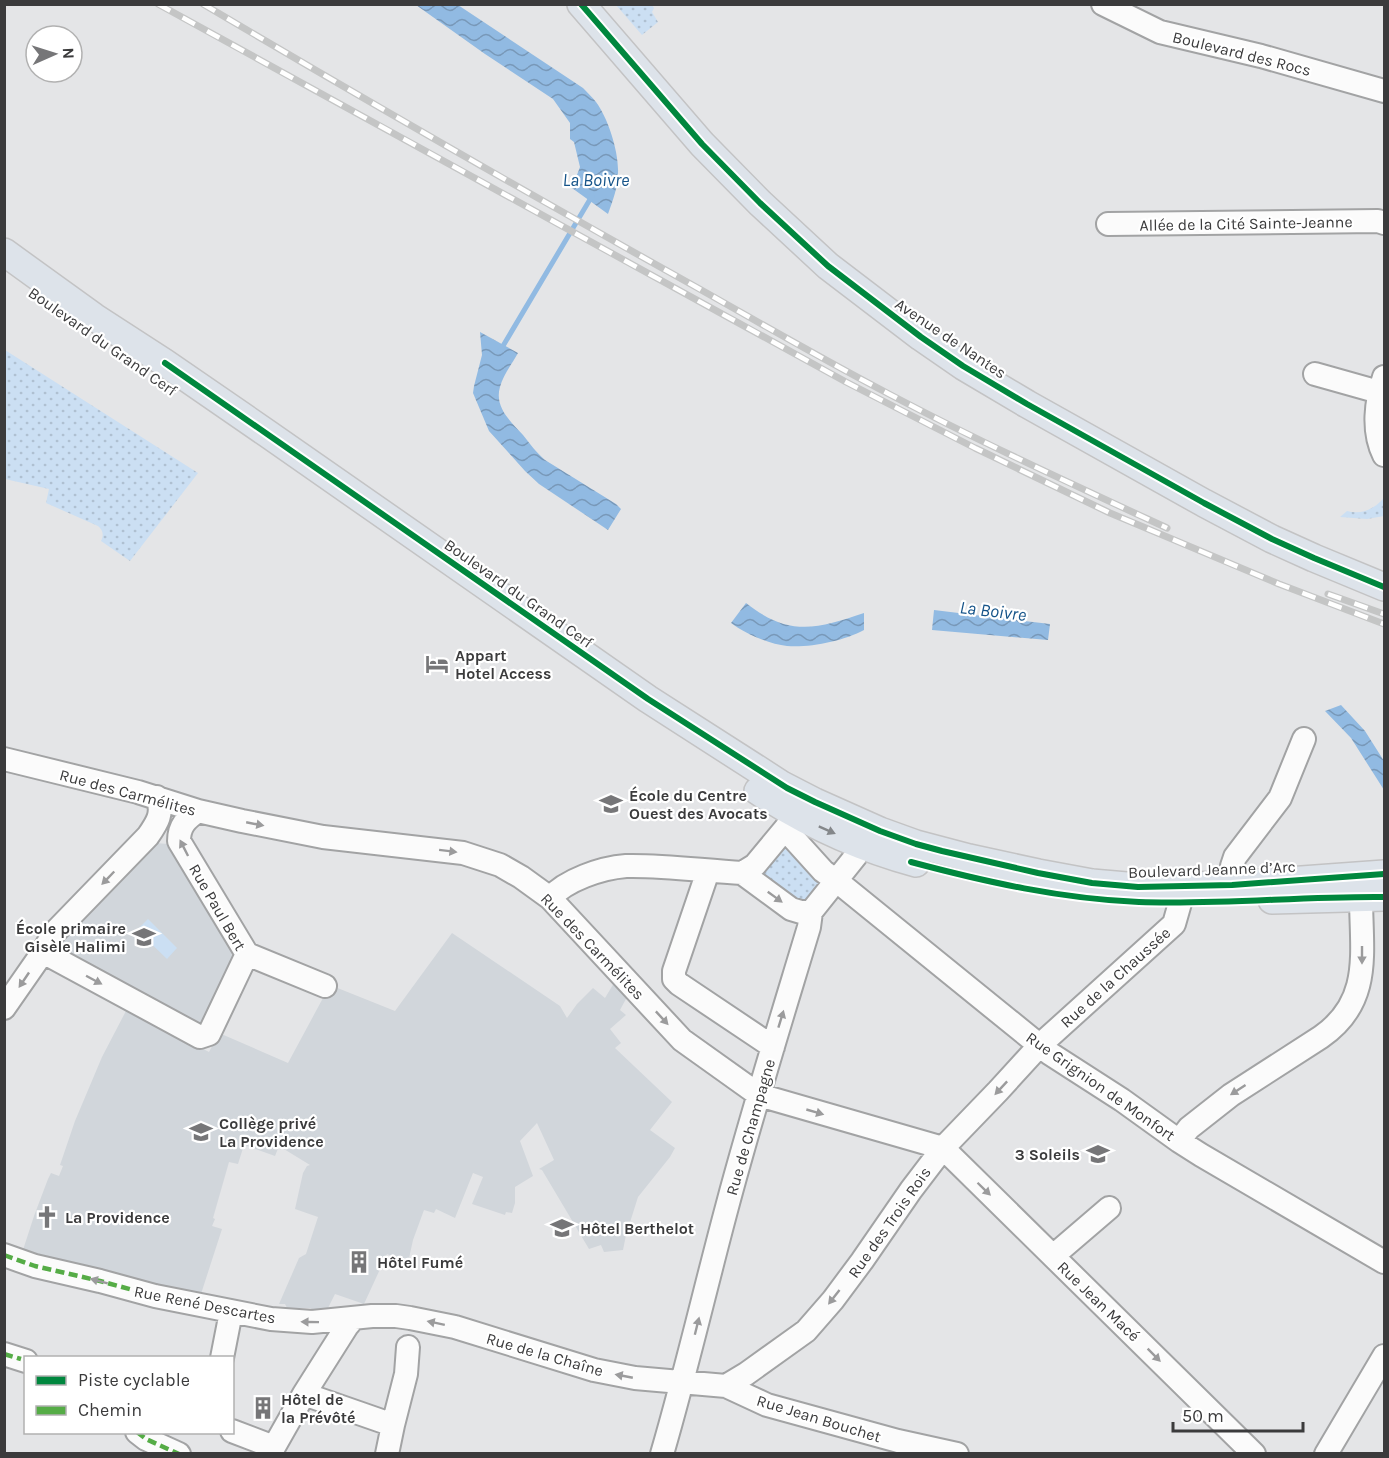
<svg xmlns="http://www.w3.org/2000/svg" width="1389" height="1458" font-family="Karla,sans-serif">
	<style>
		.built { fill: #d1d6db }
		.green { fill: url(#green-dots) }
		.pitch { fill: #cbdff3 }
		.water { fill: url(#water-waves) }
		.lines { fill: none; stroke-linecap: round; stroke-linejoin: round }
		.stream { stroke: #91bae2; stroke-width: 5 }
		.minor-casing { stroke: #a2a3a4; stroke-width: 26 }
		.major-casing { stroke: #c3c3c4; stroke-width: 30 }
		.minor { stroke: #fbfbfb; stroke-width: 22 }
		.major { stroke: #dde3ea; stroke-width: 27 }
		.rail-casing { stroke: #c4c5c5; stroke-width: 7 }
		.rail { stroke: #fff; stroke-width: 4.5; stroke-dasharray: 14; stroke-linecap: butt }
		.quiet { stroke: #55ac46; stroke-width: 4.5; stroke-dasharray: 9 4.5; stroke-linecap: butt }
		.cycleway-casing { stroke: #fff; stroke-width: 10 }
		.cycleway { stroke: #00873e; stroke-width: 6 }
		.oneway { fill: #9b9b9c }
		.oneway2 { fill: #84878a }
		.labels { text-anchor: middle; stroke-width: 4.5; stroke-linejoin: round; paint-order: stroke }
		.street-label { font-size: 16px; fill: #3b3b3c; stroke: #fff }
		.poi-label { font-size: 16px; font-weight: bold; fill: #3b3b3c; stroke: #fff; text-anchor: start }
		.water-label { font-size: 18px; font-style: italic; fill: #165489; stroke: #fff }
	</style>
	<defs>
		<pattern id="green-dots" width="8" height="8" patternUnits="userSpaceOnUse" patternTransform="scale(1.5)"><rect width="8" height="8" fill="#cbdff3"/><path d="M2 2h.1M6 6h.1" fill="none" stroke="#afc0d1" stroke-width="1.8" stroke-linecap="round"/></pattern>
		<pattern id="water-waves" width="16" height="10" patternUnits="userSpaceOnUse" patternTransform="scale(1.5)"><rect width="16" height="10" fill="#91bae2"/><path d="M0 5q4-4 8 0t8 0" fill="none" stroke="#7898b8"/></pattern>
	</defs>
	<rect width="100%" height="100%" fill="#e4e5e7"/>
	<path class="built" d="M155,843L168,844L236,957L200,1024L62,950V940Z
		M452,933L560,1006L567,1018L577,1004L593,988L605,998L614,983L627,997L620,1010L626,1015L610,1029L621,1043L615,1048L672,1102L650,1130L675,1148L670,1157L638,1197L626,1235L623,1250L604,1252L601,1245L589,1249L542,1170L539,1169L554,1160L537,1123L520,1141L533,1176L515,1187V1203L512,1213L506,1212L505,1215L472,1204L483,1177L473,1173L455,1218L436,1209L434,1213L424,1210L413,1240L408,1263L387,1254L364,1304L335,1294L328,1308H327L325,1309H312L310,1308H287L285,1304H279L299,1258L306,1254L318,1217L295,1209L303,1173L307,1166L310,1165L279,1146L275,1156L244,1145L238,1164L229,1162L213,1218L215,1219L212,1226L222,1229L200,1297L22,1253L34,1216L48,1179L51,1173L59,1176L63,1166L60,1165L75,1121L102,1057L127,1009L209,1052L219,1033L288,1063L330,985L395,1011Z"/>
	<path class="green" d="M648,4L649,6L652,5L654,8L652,12L658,22L642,35L616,5Z
		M5,350L198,473L130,561L101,541C104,535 103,530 98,526L46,503L49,489L5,479Z
		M1384,498V516L1367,519L1340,517L1347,511C1362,515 1374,509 1384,498Z
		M787,847L820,879C820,890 810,900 800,902L767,879L764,875V871L783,848Z"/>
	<path class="pitch" d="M148,919L177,948L167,959L137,930Z"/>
	<path class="water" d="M416,5H458L583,88C587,92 592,97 596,102C608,118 619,152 618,173C618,187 613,200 608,214L572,188L580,167L574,142L570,139V123L553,99L485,54Z
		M480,332L518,353C512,364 503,375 500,387C494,407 511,422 523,435C530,444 536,452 545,460L616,504L621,509L608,530L539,484L525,471L489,431L473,393L474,386L482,355Z
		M746,603C789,637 817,629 864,613V630C844,641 809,648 787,646C769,644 746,634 731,623Z
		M934,610L1050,624L1048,640L932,630Z
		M1341,705L1365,731L1384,761V790L1351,738L1325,711Z"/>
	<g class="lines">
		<path class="stream" d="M500,351L592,196"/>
		<g class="minor-casing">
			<path id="minor" d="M1103,4L1160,32L1261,56L1384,91
				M1108,224L1378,221L1384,223
				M1315,374L1379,392
				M1384,377C1376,401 1372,431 1384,455
				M4,759L138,792L198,811L242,821L323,837L463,853L500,865L521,877L550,898L682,1040L759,1095L943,1148L1254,1454
				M785,829L823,871L843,886L1049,1053L1122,1100L1179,1141L1201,1155L1384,1262
				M708,871L674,971V979L679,984L773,1047
				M742,873L755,865L789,824L793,817
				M742,873L791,909L801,912H811
				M1232,885V866L1235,857L1280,798L1304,739
				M550,898C566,880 601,868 626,866C664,865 704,871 742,873
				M43,952L200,1037L209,1034L247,954L179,841C179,826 186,819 198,811
				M247,954L325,986
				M4,1008L43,952L53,934L148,836C157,823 164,813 157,797
				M1179,1141L1189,1128L1231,1095L1321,1037C1373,1001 1361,952 1361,896
				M4,1255L35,1266L100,1281L155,1296L271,1319L312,1322L372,1316H396L410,1318L455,1327L594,1370L635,1378L726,1386L767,1405L898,1441L957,1454
				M1053,1256L1109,1208
				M4,1354L26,1361
				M222,1358L231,1312
				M726,1386L746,1374L806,1331L833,1300L862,1261L911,1190L943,1148L998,1091L1040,1045L1174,924L1180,903
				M304,1394L393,1425L387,1454
				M393,1425L406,1374L408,1347
				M232,1431L274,1447
				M137,1432L146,1439L179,1454
				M270,1454L304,1394L347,1326L353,1319
				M662,1454C686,1372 705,1289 727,1207C752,1113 781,1020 809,927L811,912L855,857L866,830
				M1326,1454L1384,1356"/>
		</g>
		<g class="major-casing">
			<path id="major" d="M581,4L702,144L760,203L828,266L921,337L963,366L1027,404L1204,503L1272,539L1314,558L1384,587
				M4,252L94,317L165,363L268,434L648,699L782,785L815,802L880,831L916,844L969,858L1038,873L1092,883L1138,887L1232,885L1384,874
				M758,791C806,823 861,848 916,863
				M1272,900L1384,897"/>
		</g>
		<use href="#minor" class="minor"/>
		<use href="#major" class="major"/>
		<g class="rail-casing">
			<path id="rail" d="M158,4L846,382L975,448L1110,513L1279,584L1384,624
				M203,4C367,101 531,195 696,287C760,323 824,360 889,394C980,442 1074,485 1167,528
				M1328,594L1384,614"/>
		</g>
		<use href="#rail" class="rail"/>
		<path class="quiet" d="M4,1255L35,1266L100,1281L155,1296
			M4,1354L21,1359
			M137,1432L146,1439L179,1454"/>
		<g class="cycleway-casing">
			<path id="cycleway" d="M581,4L702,144L760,203L828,266L921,337L963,366L1027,404L1204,503L1272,539L1314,558L1384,587
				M165,363L648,699L787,788L815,802L880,831L916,844L942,851L1038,873L1092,883L1138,887L1232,885L1384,874
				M911,862C986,882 1062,899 1139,902C1221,905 1303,896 1384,897"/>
		</g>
		<use href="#cycleway" class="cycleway"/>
	</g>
	<defs><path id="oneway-solid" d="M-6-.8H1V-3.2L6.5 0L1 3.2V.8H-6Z" transform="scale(1.5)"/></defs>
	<g class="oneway">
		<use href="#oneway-solid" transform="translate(255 824) rotate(11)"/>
		<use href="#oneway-solid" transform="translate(184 848) rotate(-117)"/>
		<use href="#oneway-solid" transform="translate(448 851) rotate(7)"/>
		<use href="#oneway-solid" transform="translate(108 878) rotate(134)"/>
		<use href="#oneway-solid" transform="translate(775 897) rotate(36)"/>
		<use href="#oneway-solid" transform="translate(1362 955) rotate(90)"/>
		<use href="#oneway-solid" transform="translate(24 980) rotate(124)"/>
		<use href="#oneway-solid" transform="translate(94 980) rotate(28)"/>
		<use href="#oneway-solid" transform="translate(662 1018) rotate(47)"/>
		<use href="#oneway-solid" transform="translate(781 1019) rotate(-73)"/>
		<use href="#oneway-solid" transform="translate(1001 1088) rotate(133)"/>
		<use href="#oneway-solid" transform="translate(1238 1090) rotate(147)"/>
		<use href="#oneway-solid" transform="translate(815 1112) rotate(16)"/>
		<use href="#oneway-solid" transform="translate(984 1189) rotate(44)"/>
		<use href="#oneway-solid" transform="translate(99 1281) rotate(-165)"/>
		<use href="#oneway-solid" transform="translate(834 1297) rotate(128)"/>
		<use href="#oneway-solid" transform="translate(310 1322) rotate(-179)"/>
		<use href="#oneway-solid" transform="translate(436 1323) rotate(-168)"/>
		<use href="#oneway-solid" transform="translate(697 1326) rotate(-76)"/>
		<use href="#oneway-solid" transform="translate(1154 1355) rotate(45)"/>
		<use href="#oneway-solid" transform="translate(624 1376) rotate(-169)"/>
	</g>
	<use class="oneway2" href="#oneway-solid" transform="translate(827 830) rotate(24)"/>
	<defs>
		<g id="hotel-bare" transform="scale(1.8)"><path d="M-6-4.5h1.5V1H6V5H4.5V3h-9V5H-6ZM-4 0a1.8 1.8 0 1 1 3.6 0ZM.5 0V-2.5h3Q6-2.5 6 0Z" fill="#767678" stroke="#fff" stroke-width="2.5" paint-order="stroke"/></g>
		<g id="university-bare" transform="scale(1.8)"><path d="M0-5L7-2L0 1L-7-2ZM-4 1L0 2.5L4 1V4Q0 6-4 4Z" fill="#767678" stroke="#fff" stroke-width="2.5" paint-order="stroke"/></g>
		<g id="school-bare" transform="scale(1.8)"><path d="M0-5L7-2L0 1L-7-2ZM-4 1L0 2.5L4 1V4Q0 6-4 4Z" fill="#767678" stroke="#fff" stroke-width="2.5" paint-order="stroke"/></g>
		<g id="church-bare" transform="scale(1.8)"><path d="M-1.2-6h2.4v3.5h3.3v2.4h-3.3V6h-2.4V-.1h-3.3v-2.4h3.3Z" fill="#767678" stroke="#fff" stroke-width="2.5" paint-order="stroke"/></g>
		<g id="building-bare" transform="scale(1.8)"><path d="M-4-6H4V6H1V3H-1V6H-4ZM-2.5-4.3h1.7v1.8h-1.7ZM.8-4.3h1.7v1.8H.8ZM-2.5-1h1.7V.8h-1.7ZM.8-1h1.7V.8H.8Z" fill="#767678" stroke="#fff" stroke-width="2.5" paint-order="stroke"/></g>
	</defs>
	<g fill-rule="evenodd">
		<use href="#hotel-bare" x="437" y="664"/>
		<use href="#university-bare" x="611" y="804"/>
		<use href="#school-bare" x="144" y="937"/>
		<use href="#school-bare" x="201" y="1132"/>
		<use href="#school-bare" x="1098" y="1154"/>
		<use href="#church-bare" x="47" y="1217"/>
		<use href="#university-bare" x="562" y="1228"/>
		<use href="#building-bare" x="359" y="1262"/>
		<use href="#building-bare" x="263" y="1408"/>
	</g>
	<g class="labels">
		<g class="street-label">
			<text transform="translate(1242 53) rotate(14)" y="6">Boulevard des Rocs</text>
			<text transform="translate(1246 223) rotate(-1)" y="6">Allée de la Cité Sainte-Jeanne</text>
			<text transform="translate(951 338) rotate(34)" y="6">Avenue de Nantes</text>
			<text transform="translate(103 341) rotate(35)" y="6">Boulevard du Grand Cerf</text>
			<text transform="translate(519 593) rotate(35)" y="6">Boulevard du Grand Cerf</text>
			<text transform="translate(128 792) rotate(15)" y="6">Rue des Carmélites</text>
			<text transform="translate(1212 869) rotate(-2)" y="6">Boulevard Jeanne d’Arc</text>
			<text transform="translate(218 907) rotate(60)" y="6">Rue Paul Bert</text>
			<text transform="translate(593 946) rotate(46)" y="6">Rue des Carmélites</text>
			<text transform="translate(1115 977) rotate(-42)" y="6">Rue de la Chaussée</text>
			<text transform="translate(1101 1086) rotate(35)" y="6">Rue Grignion de Monfort</text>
			<text transform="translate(750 1127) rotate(-74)" y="6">Rue de Champagne</text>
			<text transform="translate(889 1222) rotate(-55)" y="6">Rue des Trois Rois</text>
			<text transform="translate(1099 1301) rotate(44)" y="6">Rue Jean Macé</text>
			<text transform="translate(205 1304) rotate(11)" y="6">Rue René Descartes</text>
			<text transform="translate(545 1354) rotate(16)" y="6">Rue de la Chaîne</text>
			<text transform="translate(819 1418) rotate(17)" y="6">Rue Jean Bouchet</text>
		</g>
		<g class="poi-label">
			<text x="455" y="661">Appart<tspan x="455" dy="18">Hotel Access</tspan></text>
			<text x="629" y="801">École du Centre<tspan x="629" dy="18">Ouest des Avocats</tspan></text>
			<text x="126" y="934" text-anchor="end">École primaire<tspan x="126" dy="18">Gisèle Halimi</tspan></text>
			<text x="219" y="1129">Collège privé<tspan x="219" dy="18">La Providence</tspan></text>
			<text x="1080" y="1160" text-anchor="end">3 Soleils</text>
			<text x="65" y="1223">La Providence</text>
			<text x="580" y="1234">Hôtel Berthelot</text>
			<text x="377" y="1268">Hôtel Fumé</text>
			<text x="281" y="1405">Hôtel de<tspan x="281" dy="18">la Prévôté</tspan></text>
		</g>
		<g class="water-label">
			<text x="596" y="186">La Boivre</text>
			<text transform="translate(993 611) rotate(7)" y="6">La Boivre</text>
		</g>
	</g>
	<rect width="1389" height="1458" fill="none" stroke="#3b3b3c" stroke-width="12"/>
	<rect x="24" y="1356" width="210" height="78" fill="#ffffff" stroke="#b1b1b1" stroke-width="1.5"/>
	<rect x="36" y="1376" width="30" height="9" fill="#00873e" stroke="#b1b1b1" stroke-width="1.5"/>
	<text x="78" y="1386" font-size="18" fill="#3b3b3c">Piste cyclable</text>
	<rect x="36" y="1406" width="30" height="9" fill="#55ac46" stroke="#b1b1b1" stroke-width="1.5"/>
	<text x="78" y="1416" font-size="18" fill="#3b3b3c">Chemin</text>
	<g transform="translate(54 54) rotate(87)"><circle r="28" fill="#ffffff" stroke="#b1b1b1" stroke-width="1.5"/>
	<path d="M0-4.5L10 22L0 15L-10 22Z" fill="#767678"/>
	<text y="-9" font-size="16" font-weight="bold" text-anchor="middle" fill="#3b3b3c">N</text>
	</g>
	<path d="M1173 1422v9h130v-9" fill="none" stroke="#3b3b3c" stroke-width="3"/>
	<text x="1182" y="1422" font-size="18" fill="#3b3b3c" stroke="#ffffff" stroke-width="4.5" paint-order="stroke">50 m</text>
</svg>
